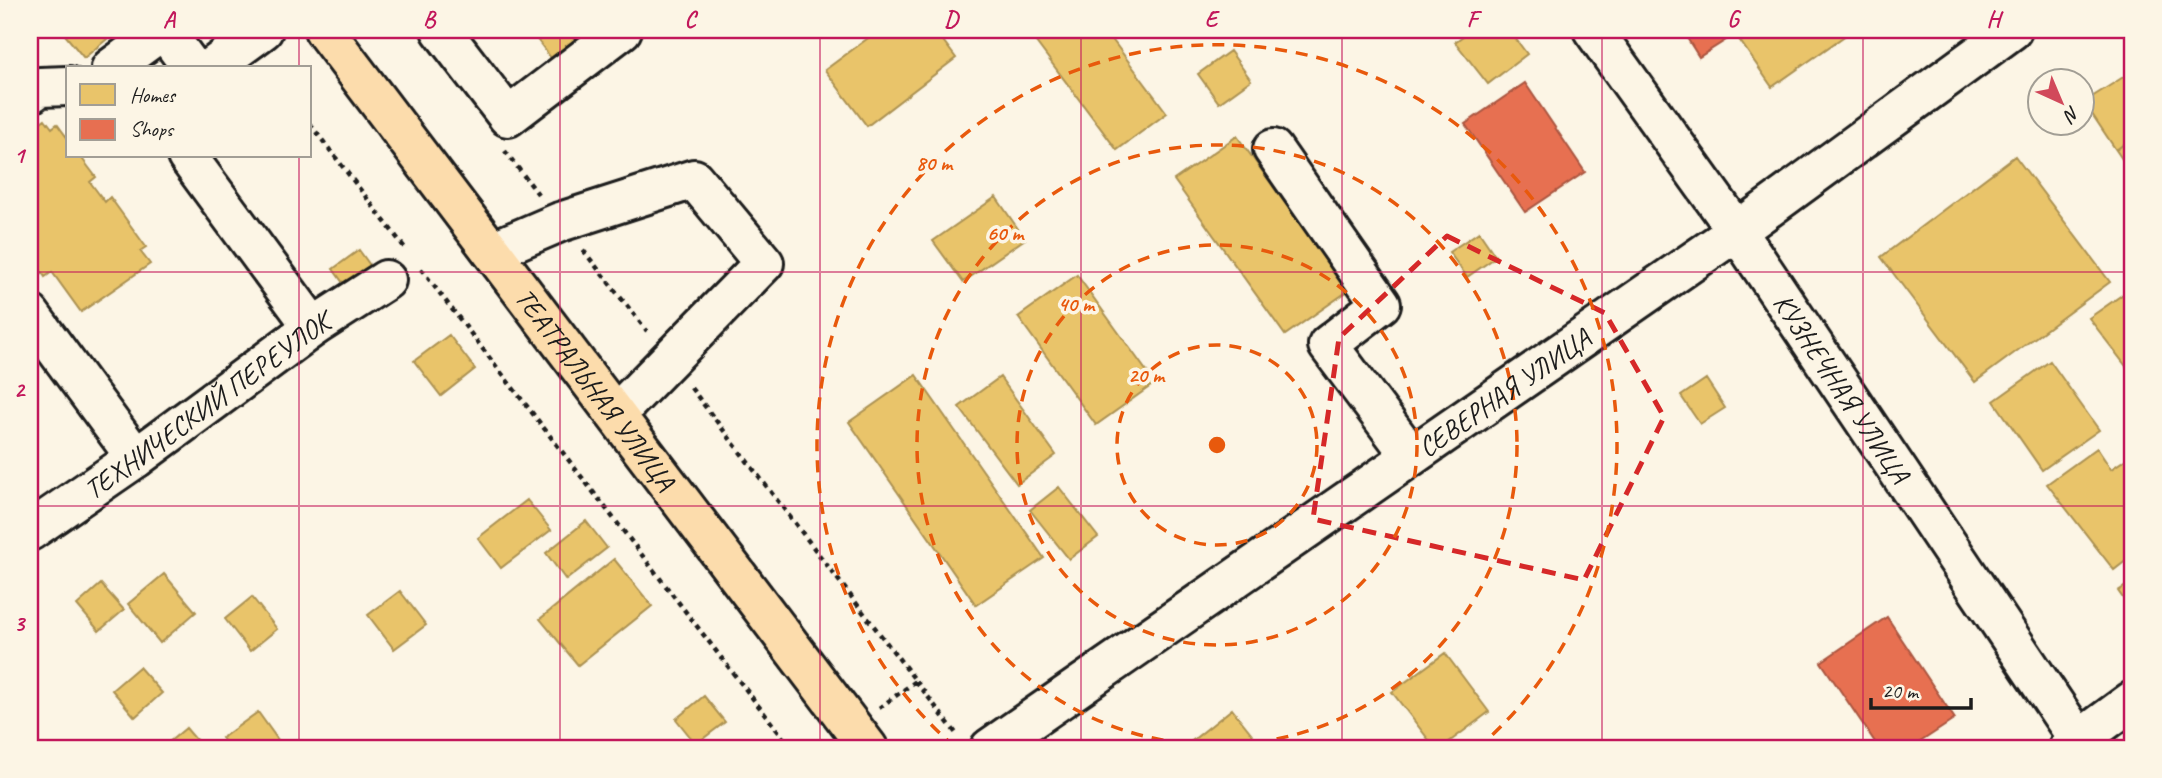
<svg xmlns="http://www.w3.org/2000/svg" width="2162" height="778" font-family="Caveat,sans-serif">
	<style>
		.homes { fill: #e9c46a; stroke: #ac9253; stroke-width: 2 }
		.shops { fill: #e76f51; stroke: #aa5641; stroke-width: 2 }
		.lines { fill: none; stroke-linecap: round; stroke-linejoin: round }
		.minor-casing { stroke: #1c1c1c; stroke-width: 44 }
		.major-casing { stroke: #1c1c1c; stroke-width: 44 }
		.path { stroke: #1c1c1c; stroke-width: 4.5; stroke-dasharray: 5 5; stroke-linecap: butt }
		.minor { stroke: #fcf5e5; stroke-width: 38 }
		.major { stroke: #fcdcac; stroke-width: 38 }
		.marked { fill: none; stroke: #d62828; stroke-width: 5; stroke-dasharray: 14 9; stroke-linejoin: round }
		.grid { fill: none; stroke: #c2185b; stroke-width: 2; stroke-opacity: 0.55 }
		.ring { fill: none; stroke: #e8590c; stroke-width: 3.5; stroke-dasharray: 12 9 }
		.labels { text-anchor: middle; stroke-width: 7; stroke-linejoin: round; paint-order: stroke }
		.street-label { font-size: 28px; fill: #1c1c1c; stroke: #fcf5e5 }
		.centre { fill: #e8590c; stroke: #fcf5e5; stroke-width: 3.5 }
		.ring-label { font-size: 21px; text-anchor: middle; font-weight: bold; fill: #e8590c; stroke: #fcf5e5; stroke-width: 7; stroke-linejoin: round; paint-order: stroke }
		.neatline { fill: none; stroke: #c2185b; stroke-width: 2.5 }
		.grid-label { font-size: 23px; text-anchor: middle; font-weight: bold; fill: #c2185b }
	</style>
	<rect width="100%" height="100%" fill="#fcf5e5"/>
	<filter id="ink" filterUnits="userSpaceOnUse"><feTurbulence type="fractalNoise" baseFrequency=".0143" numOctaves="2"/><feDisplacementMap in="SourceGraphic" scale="14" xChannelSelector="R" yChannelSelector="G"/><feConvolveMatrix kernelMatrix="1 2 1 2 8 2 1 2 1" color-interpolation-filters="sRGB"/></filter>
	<g filter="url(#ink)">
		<path class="homes" d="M61,30H118L84,58Z
			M530,30H598L554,62Z
			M879,30H935L956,58L867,126L825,70Z
			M1027,30H1105L1167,113L1117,150Z
			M1471,30H1509L1527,54L1488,84L1455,42Z
			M1743,30H1853L1772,87L1736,35Z
			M1230,51L1251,80L1219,103L1198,74Z
			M2128,74L2132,80V138L2116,150L2084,102Z
			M45,119L52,128L57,124L68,139V156H80L96,177L90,182L105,202L110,197L146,247L140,251L150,264L81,312L52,272L45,277L33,259L39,255L30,242V130Z
			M1237,136L1348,291L1285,335L1174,180Z
			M2132,138V174L2116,150Z
			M2015,156L2110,282L1975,382L1881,257Z
			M996,197L1025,239L963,282L933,241Z
			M1479,232L1496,257L1467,277L1449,252Z
			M359,250L372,268L346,287L333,269Z
			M1077,275L1155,383L1096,425L1018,317Z
			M2132,288V374L2089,318Z
			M449,335L475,369L441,396L414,361Z
			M2050,361L2099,430L2042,470L1994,401Z
			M916,375L1044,558L976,605L849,422Z
			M1000,377L1056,455L1017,484L959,407Z
			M1706,379L1725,408L1700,424L1681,396Z
			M2097,448L2111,469L2132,455V556L2114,570L2047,484Z
			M1059,487L1098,537L1069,559L1030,510Z
			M527,500L551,530L501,568L478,538Z
			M586,521L607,548L566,580L546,553Z
			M614,559L652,606L578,665L540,619Z
			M164,574L196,612L160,643L128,604Z
			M2132,582V611L2118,591Z
			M101,584L124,610L99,631L77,605Z
			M400,591L426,625L394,649L368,615Z
			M252,597L277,629L250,651L225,619Z
			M1445,653L1489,712L1441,748H1435L1392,692Z
			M139,667L162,693L135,717L112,690Z
			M704,696L725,722L696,744L676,719Z
			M1232,709L1263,748H1183Z
			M258,712L283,747L281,748H230L222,738Z
			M186,728L203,748H164L163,747Z"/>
		<path class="shops" d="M1682,30H1742L1699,57Z
			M1525,83L1585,172L1525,212L1465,124Z
			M1887,617L1955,719L1911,748H1879L1821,662Z"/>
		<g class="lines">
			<g class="minor-casing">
				<g id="minor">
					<path d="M164,30L192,68"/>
					<path d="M441,30L508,117L622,30"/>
					<path id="s1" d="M1593,30L1737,231L2084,748"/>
					<path d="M111,68L163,30"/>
					<path d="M211,68L263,30"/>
					<path d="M30,94L40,87L68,86"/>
					<path d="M1273,149L1381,304L1328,345L1411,456"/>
					<path d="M187,156L313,327"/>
					<path d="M492,251L560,222L694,179L764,263L616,414"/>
					<path d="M30,314L136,458"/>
					<path id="s2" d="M30,531L136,458L313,327L386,280"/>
					<path id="s3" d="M990,748L1737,231L2012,30"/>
					<path d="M2068,748L2132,701"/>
				</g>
			</g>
			<g class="major-casing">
				<g id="major">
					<path id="s4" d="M324,30L868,748"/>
				</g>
			</g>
			<path class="path" d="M310,124L405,248
				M505,151L538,194
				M583,250L647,331
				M421,269L791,748
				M691,388L916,681L879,708
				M916,681L958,736"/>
			<use href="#minor" class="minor"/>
			<use href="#major" class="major"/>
		</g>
	</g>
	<path class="marked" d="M1447,236L1605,313L1664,417L1584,580L1313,519L1339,338Z"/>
	<path class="grid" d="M299,30V68M560,30V748M820,30V748M1081,30V748M1342,30V748M1602,30V748M1863,30V748M299,156V748M30,272H2132M30,506H2132"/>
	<g class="ring">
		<circle cx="1217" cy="445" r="100"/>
		<circle cx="1217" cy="445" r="200"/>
		<circle cx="1217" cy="445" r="300"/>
		<path d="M955 747A400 400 0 1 1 1479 747"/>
	</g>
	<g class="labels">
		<g class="street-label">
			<text dy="10" stroke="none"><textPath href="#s1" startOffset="436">КУЗНЕЧНАЯ УЛИЦА</textPath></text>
			<text dy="10" stroke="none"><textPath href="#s4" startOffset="450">ТЕАТРАЛЬНАЯ УЛИЦА</textPath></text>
			<text dy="10" stroke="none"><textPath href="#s3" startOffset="625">СЕВЕРНАЯ УЛИЦА</textPath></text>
			<text dy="10" stroke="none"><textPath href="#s2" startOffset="217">ТЕХНИЧЕСКИЙ ПЕРЕУЛОК</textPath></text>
		</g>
	</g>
	<circle cx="1217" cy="445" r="10" class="centre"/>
	<g class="ring-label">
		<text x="934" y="170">80 m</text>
		<text x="1005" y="240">60 m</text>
		<text x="1076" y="311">40 m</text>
		<text x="1146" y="382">20 m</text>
	</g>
	<rect width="2162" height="778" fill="none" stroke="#fcf5e5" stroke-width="77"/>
	<rect x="66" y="66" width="245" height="91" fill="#fcf5e5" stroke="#a29e95" stroke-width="2"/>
	<rect x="80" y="84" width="35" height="21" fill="#e9c46a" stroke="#a29e95" stroke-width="2"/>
	<text x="130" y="102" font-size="21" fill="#1c1c1c">Homes</text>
	<rect x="80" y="119" width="35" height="21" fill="#e76f51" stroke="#a29e95" stroke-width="2"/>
	<text x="130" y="136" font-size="21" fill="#1c1c1c">Shops</text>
	<g transform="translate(2061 102) rotate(136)"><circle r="33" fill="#fcf5e5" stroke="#a29e95" stroke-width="2"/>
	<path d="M0-5L12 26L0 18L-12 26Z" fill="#d1495b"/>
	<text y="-10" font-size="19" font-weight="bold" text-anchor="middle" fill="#1c1c1c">N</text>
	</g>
	<path d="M1871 698v10h100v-10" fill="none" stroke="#1c1c1c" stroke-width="3.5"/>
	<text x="1882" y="698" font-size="21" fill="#1c1c1c" stroke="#fcf5e5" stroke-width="5" paint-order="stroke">20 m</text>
	<rect x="38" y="38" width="2086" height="702" class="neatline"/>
	<g class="grid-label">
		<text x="169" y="27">A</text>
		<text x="429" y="27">B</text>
		<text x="690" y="27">C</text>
		<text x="951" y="27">D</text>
		<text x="1211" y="27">E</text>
		<text x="1472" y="27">F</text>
		<text x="1733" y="27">G</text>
		<text x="1993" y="27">H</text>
		<text x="19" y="163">1</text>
		<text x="19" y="397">2</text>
		<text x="19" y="631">3</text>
	</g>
</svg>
